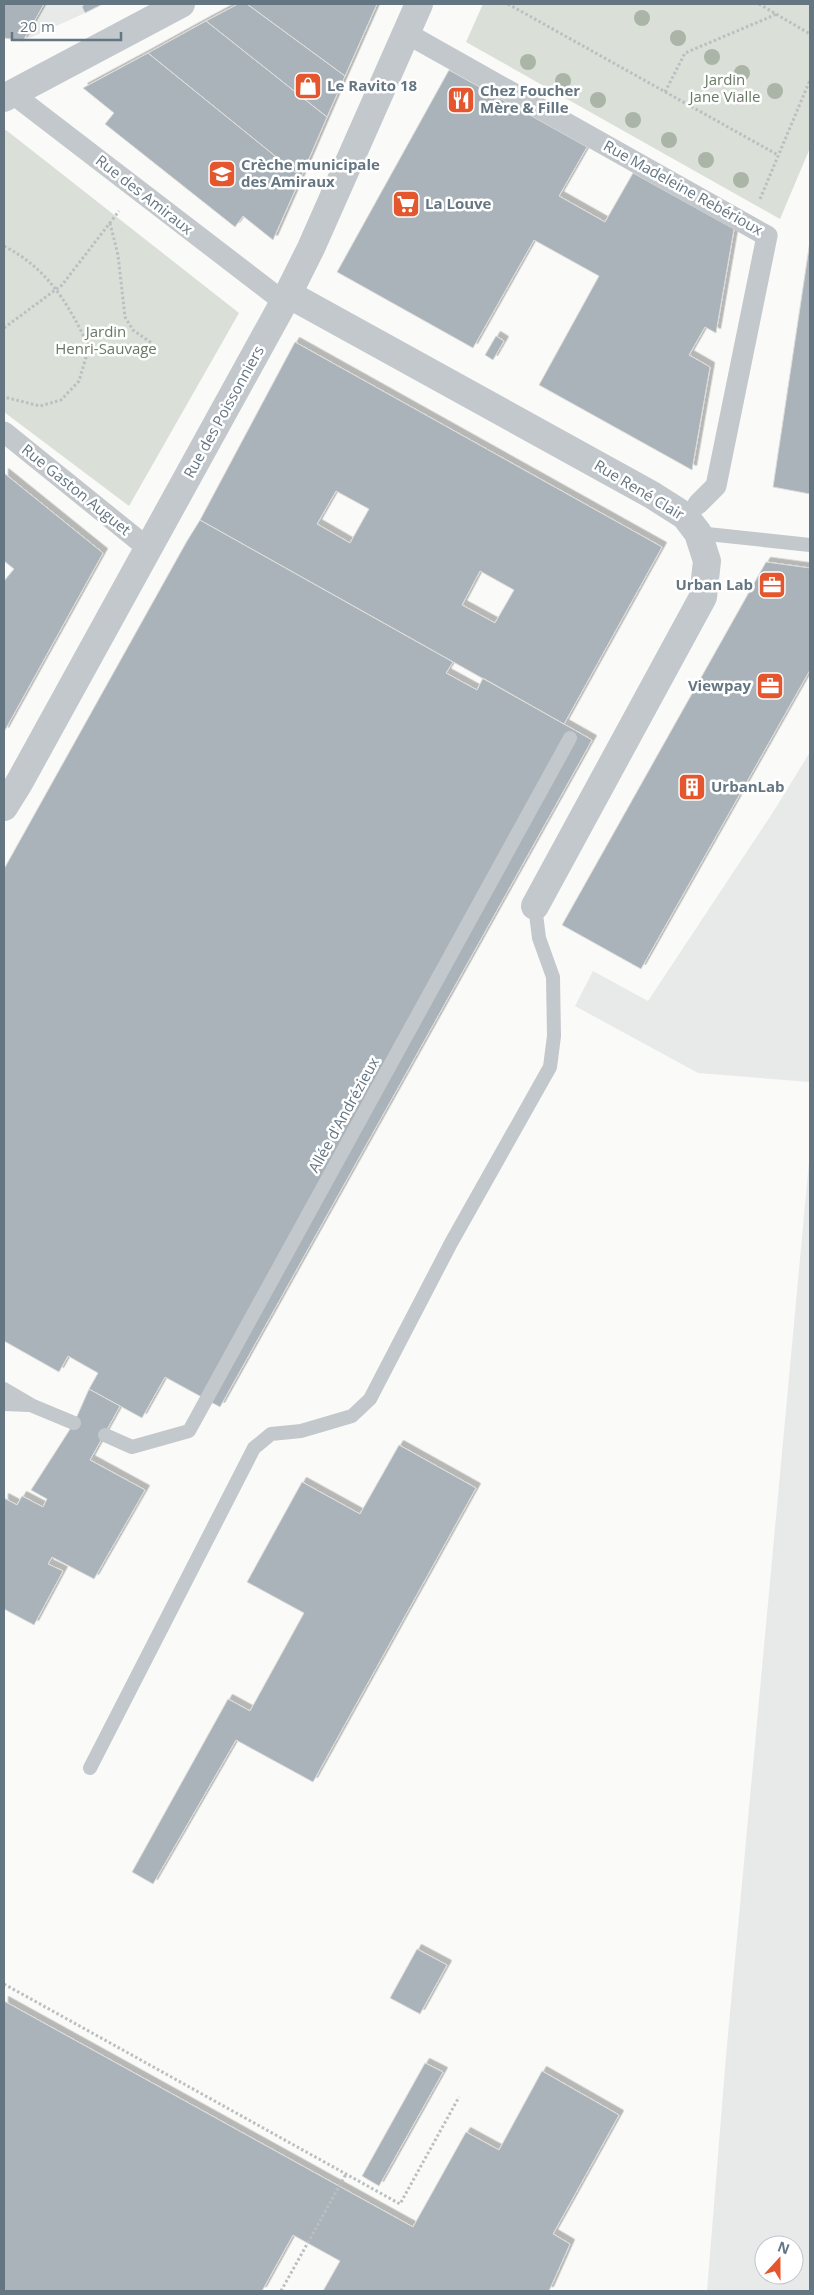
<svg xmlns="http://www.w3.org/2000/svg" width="814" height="2295" font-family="'Open Sans',sans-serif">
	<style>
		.built { fill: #e8e9e9; fill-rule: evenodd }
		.green { fill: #dadfd7 }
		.building { fill: #aab3b9; stroke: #dcdcda; fill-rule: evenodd; filter: url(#shadow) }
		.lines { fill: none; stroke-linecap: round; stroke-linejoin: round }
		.path { stroke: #bbbfc2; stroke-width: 3; stroke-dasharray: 2.5 2.5; stroke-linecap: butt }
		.service { stroke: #c3c8cc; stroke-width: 14 }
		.pedestrian { stroke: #c3c8cc; stroke-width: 21 }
		.minor { stroke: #c3c8cc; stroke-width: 28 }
		.tertiary { stroke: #c3c8cc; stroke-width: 28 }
		.tree { fill: #aab4a7 }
		.labels { text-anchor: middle; stroke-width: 5; stroke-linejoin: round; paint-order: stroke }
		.park-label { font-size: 15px; fill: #687a64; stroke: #fff }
		.poi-label { font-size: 15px; font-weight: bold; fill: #657683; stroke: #fff; text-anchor: start }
		.street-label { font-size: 15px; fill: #657683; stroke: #fff }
	</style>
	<defs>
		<filter id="shadow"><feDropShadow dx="4.5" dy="-4.5" stdDeviation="0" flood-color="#0004"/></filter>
	</defs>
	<rect width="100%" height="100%" fill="#fafaf8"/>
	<path class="built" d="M4,4H84L82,7L85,13L23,41L4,38Z
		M810,752V1082L698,1073L575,1006L593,971L648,1001L775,809Z
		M810,1151V2291H707L726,2056ZM764,2245H794V2275H764Z"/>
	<path class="green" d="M483,4H810V148L780,219L466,42Z
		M6,130L239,313L129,506L4,412V131Z"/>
	<path class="building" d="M4,4H44L23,41L4,38Z
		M84,4H103L85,13L82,7Z
		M238,4H247L345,76L327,117L206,21Z
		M247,4H377L345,76Z
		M206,21L327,117L301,177L148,53Z
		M148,53L301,177L273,240L243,216L235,227L105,124L114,113L83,88Z
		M449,70L587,147L559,196L605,222L633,173L734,229L716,333L705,327L689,355L710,367L692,470L539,385L599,276L534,240L473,348L337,272Z
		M810,241V494L773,487Z
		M496,336L504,341L493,360L485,355Z
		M295,342L662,547L564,724L200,520ZM336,491L369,509L350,543L317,524ZM480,571L514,590L495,623L462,605Z
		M4,473L103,553L4,732V581L14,569L4,561Z
		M200,520L453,662L446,673L477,690L483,678L592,740L220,1407L165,1377L142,1418L89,1389L98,1373L68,1356L59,1372L4,1341V869L187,541Z
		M766,562L810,568V670L641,969L562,925Z
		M89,1389L120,1406L90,1460L145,1490L94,1579L52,1557L48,1564L63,1571L34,1625L4,1609V1498L17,1505L22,1496L43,1507L47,1499L31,1490L74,1423Z
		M399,1445L476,1488L313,1782L236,1740L153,1884L132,1872L228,1699L250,1711L304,1613L247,1582L302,1482L360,1514Z
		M417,1949L447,1965L420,2014L390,1998Z
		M4,2001L413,2227L466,2132L499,2150L542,2071L619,2115L553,2234L570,2244L549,2291H323L340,2261L293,2235L262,2291H4Z
		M425,2063L443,2072L379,2186L362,2176Z"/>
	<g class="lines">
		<path class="path" d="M508,4L778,155
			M759,4L810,34
			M665,92L685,53L777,14
			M760,199L810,80
			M110,223L118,255L125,317L133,330L153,344
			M4,246C48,269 68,303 89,347L79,381L61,400L40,406L4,397
			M4,328L62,285L119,211
			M4,1984L400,2204L459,2097
			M281,2291L346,2174"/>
		<path class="service" d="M698,533L810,545
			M4,1389L33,1406L74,1423
			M4,1404L29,1405
			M105,1435L132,1447L189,1431L570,738
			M90,1768L254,1448L271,1434L301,1431L352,1416L370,1399L451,1243L550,1067L554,1036L553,977L539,938L535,906"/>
		<path class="pedestrian" d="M406,33L767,236L716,486L698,504
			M13,94L284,302
			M4,432L149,549"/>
		<path class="minor" d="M4,98L181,4
			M288,294L652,495L685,516L698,533L707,561L703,597L535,906"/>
		<path class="tertiary" d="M4,807L19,783L284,302L311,248L419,4"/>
	</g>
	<g class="tree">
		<circle cx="642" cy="18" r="8"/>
		<circle cx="678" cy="38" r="8"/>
		<circle cx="712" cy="57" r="8"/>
		<circle cx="528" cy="62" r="8"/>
		<circle cx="742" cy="73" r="8"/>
		<circle cx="563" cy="81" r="8"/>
		<circle cx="775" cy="91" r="8"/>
		<circle cx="598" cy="100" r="8"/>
		<circle cx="633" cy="120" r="8"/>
		<circle cx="669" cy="140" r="8"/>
		<circle cx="706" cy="160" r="8"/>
		<circle cx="741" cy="180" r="8"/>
	</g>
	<defs>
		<g id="shop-square" transform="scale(1.4375)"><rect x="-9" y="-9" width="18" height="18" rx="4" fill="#e4572e" stroke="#fff"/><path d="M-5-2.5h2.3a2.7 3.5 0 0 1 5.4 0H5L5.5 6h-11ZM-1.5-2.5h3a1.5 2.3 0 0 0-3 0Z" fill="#fff"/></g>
		<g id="restaurant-square" transform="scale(1.4375)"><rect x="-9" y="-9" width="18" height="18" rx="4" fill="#e4572e" stroke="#fff"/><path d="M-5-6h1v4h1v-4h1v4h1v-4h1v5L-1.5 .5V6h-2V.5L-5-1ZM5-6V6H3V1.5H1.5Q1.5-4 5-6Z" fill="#fff"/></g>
		<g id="school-square" transform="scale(1.4375)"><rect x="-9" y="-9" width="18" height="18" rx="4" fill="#e4572e" stroke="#fff"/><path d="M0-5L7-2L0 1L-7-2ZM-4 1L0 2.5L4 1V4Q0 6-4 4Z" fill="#fff"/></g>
		<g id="supermarket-square" transform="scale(1.4375)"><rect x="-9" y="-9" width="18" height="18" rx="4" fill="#e4572e" stroke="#fff"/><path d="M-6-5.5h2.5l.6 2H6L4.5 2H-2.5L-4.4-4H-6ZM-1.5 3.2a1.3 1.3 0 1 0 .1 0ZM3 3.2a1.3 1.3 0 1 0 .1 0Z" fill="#fff"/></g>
		<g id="office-square" transform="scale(1.4375)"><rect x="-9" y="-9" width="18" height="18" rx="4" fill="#e4572e" stroke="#fff"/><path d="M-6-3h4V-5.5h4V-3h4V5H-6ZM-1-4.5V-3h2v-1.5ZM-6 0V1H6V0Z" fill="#fff"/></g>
		<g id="building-square" transform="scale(1.4375)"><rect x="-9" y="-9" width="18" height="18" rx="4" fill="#e4572e" stroke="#fff"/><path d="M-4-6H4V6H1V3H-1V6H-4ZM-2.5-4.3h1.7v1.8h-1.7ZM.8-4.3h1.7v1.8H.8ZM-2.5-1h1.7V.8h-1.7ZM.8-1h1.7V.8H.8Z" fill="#fff"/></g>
	</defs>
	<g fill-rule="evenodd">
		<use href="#shop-square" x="308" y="86"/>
		<use href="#restaurant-square" x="461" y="100"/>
		<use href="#school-square" x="222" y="174"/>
		<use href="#supermarket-square" x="406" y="204"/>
		<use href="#office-square" x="772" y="585"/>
		<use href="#office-square" x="770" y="686"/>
		<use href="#building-square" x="692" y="787"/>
	</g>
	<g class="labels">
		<g class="park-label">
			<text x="725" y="85">Jardin<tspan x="725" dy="17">Jane Vialle</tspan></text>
			<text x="106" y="337">Jardin<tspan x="106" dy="17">Henri-Sauvage</tspan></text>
		</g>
		<g class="poi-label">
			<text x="327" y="91">Le Ravito 18</text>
			<text x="480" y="96">Chez Foucher<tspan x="480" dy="17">Mère &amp; Fille</tspan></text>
			<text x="241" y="170">Crèche municipale<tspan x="241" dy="17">des Amiraux</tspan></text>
			<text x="425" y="209">La Louve</text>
			<text x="753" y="590" text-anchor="end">Urban Lab</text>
			<text x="751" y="691" text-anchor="end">Viewpay</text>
			<text x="711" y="792">UrbanLab</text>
		</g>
		<g class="street-label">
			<text transform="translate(683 188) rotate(29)" y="5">Rue Madeleine Rebérioux</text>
			<text transform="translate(144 195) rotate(38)" y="5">Rue des Amiraux</text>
			<text transform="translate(224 412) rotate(-61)" y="5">Rue des Poissonniers</text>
			<text transform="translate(76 490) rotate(39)" y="5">Rue Gaston Auguet</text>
			<text transform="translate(639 490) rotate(31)" y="5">Rue René Clair</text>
			<text transform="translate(344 1115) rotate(-61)" y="5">Allée d'Andrézieux</text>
		</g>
	</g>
	<rect width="814" height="2295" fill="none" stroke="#657683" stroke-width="10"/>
	<g transform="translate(779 2260) rotate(21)"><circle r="24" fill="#ffffff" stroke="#c1c8cd"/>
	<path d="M0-4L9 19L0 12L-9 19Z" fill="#e4572e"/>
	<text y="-8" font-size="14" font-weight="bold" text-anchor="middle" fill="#657683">N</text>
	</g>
	<path d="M12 32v8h109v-8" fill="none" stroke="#657683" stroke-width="2.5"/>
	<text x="20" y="32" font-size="15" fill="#657683" stroke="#ffffff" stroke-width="4" paint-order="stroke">20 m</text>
</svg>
